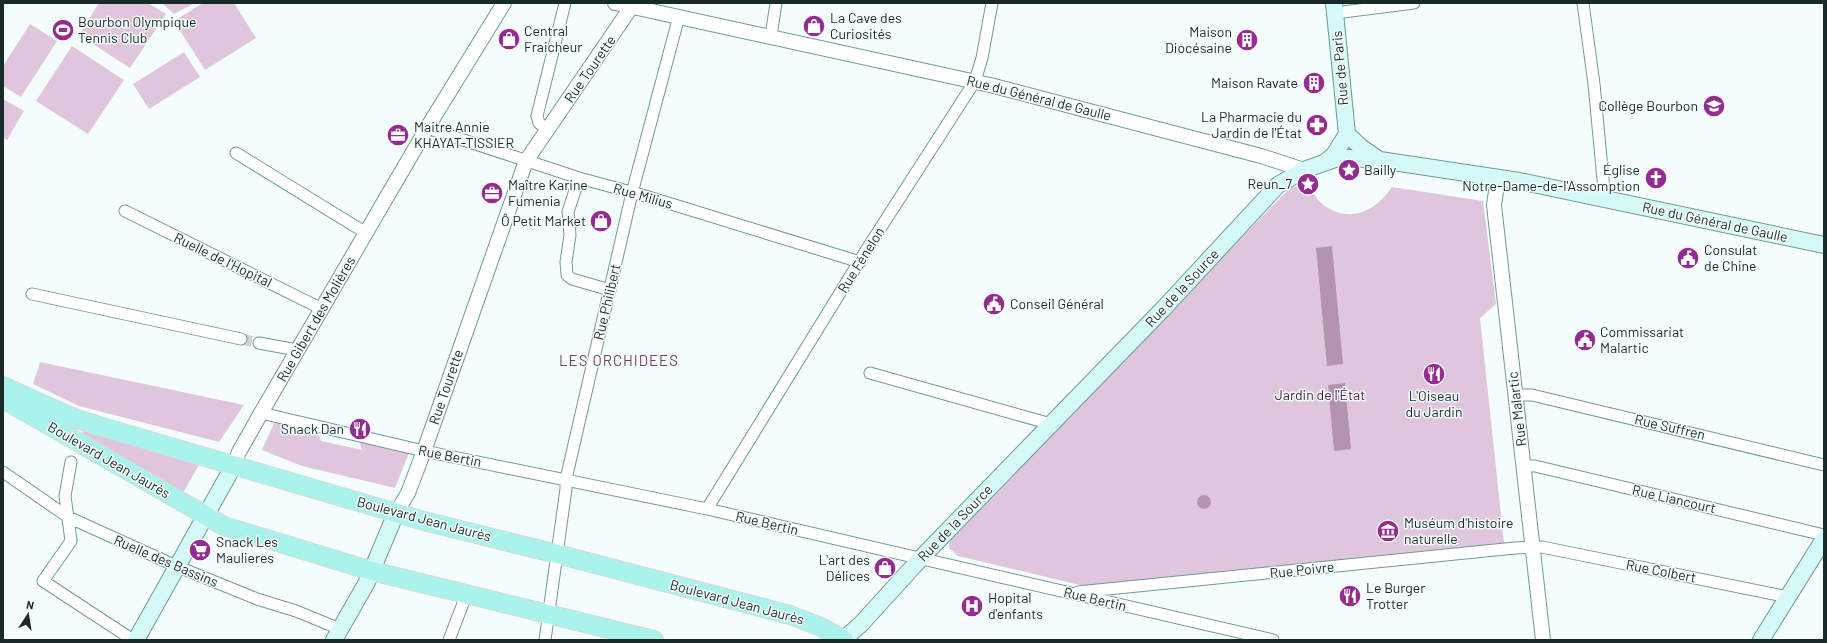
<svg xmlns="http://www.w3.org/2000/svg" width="1827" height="643" font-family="Barlow,sans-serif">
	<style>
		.green { fill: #dfc6dc }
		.water { fill: #b393b0 }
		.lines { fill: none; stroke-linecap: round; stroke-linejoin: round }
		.minor-tunnel { stroke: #c8d3d2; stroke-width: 11; stroke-dasharray: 11 5.5; stroke-linecap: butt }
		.minor-casing { stroke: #6f9b96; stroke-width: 13 }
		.tertiary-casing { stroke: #6f9b96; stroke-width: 16 }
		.secondary-casing { stroke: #6f9b96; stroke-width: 18 }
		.primary-casing { stroke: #d6d9d8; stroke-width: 20 }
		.minor { stroke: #fff; stroke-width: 11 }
		.tertiary { stroke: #fff; stroke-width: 14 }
		.secondary { stroke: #d4f9f6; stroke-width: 16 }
		.primary { stroke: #aaf3ec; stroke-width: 18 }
		.labels { text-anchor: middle; stroke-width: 3; stroke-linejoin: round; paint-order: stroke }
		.poi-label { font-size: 14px; fill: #192b29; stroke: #f4fdfc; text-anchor: start }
		.street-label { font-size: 14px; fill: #192b29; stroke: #f4fdfc }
		.park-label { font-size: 14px; fill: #4a2048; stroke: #f4fdfc }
		.neighbourhood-label { font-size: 15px; letter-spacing: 1px; fill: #733f6f; stroke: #f4fdfc }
	</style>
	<rect width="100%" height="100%" fill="#f4fdfc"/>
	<path class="green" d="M99,3H148L166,14L130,68L79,35Z
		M162,3H195L174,14Z
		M203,3H234L256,38L205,70L174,21Z
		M30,24L57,41L21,97L3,86V66Z
		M72,46L124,80L88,134L36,101Z
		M184,52L200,77L149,109L133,84Z
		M3,99L24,111L7,140L3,137Z
		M1342 170a7 7 0 1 1 14 0a7 7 0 1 1-14 0Z
		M1309,185C1313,191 1316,199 1321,203C1348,225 1375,212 1392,187L1483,201L1496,304L1480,318L1504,543L1084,586L958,556L949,548L950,536L1291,187Z
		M40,362L244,405L219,442L79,406L33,384Z
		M275,421L317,432L321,441L362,450L359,440L409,453L395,488L302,466L262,450Z
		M86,429L201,461L183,493L82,433Z"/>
	<path class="water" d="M1332,246L1343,364L1327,366L1316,248Z
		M1345,383L1351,449L1334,451L1328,385Z
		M1197 502a7 7 0 1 1 14 0a7 7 0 1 1-14 0Z"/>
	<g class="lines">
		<path class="minor-tunnel" d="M241,339L259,343"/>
		<g class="minor-casing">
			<path id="minor" d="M1583,3L1594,84L1604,190L1608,200
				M1335,13L1414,3
				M771,36L776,3
				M427,128L579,178L642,195L860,262
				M548,130L539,123L537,116L565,3
				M236,153L366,233
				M579,178L568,212L570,235L566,262L567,275L572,279L610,290
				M125,211L322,309
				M32,294L241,339
				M259,343L297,350
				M870,373L1051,424
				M1515,395H1532L1824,465
				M261,413L424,451L707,509L1273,640
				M71,462L65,496L71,541L43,581L133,640
				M1524,466H1535L1824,535
				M3,472L68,517L176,566L257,599L296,611L340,629
				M707,509L867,249L975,81L982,58L992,3
				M1078,592L1515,548L1542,547L1788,597
				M449,640L467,593
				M545,640L566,489V479L632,193L679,16"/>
		</g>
		<g class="tertiary-casing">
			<path id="tertiary" d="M615,3L990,85L1261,156L1304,170
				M1498,178L1494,205L1543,640
				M234,465L239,452L261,413L427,128L504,3
				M396,513L408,493L424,451L526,161L634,3"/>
		</g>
		<g class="secondary-casing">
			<path id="secondary" d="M1347,134L1362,148L1378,159
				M1324,163L1334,155L1347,134L1334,3
				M136,640L234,465
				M334,640L367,582L396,513
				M843,640L861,624L921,558L1163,309L1278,185L1304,170L1335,159L1349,158L1380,160L1519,181L1824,245
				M1761,640L1824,539"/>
		</g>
		<g class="primary-casing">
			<path id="primary" d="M3,386L74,418L99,426L424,521L557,554L790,615L821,627L844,640
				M3,399L224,526L372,571L654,640"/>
		</g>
		<use href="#minor" class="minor"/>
		<use href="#tertiary" class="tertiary"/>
		<use href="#secondary" class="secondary"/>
		<use href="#primary" class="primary"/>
	</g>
	<defs>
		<g id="shop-disc" transform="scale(1.15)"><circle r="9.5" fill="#942c90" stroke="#f4fdfc"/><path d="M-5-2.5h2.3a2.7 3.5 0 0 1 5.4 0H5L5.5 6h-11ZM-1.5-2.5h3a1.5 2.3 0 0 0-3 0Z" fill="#fff"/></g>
		<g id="stadium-disc" transform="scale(1.15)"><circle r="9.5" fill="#942c90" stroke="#f4fdfc"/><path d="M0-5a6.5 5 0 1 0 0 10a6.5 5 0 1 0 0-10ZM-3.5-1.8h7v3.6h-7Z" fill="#fff"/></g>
		<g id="building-disc" transform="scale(1.15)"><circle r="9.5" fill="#942c90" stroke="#f4fdfc"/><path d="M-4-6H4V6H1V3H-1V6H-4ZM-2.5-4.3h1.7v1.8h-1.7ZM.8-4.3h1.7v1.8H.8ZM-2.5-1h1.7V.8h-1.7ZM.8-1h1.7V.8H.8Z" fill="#fff"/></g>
		<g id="school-disc" transform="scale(1.15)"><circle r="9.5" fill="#942c90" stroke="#f4fdfc"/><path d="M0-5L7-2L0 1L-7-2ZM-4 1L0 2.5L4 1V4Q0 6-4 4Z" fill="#fff"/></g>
		<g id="pharmacy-disc" transform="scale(1.15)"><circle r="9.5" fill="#942c90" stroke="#f4fdfc"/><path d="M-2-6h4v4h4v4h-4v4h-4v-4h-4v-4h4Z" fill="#fff"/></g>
		<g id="office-disc" transform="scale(1.15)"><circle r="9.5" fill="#942c90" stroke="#f4fdfc"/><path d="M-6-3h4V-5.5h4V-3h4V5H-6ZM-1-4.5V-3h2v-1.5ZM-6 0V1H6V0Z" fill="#fff"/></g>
		<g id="sight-disc" transform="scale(1.15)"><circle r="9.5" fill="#942c90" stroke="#f4fdfc"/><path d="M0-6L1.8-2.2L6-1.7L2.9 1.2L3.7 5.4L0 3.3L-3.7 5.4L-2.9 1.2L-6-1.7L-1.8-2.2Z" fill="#fff"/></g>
		<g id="church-disc" transform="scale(1.15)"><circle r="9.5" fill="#942c90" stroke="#f4fdfc"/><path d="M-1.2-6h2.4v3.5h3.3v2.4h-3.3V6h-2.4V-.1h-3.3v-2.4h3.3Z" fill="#fff"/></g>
		<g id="civic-disc" transform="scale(1.15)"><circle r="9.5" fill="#942c90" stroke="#f4fdfc"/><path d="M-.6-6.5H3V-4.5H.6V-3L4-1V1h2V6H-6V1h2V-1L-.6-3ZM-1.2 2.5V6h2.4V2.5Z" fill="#fff"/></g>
		<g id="restaurant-disc" transform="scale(1.15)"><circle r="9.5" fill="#942c90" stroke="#f4fdfc"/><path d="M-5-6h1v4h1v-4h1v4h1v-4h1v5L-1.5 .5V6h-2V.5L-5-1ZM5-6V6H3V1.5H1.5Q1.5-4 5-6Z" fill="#fff"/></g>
		<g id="museum-disc" transform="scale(1.15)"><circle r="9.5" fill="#942c90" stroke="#f4fdfc"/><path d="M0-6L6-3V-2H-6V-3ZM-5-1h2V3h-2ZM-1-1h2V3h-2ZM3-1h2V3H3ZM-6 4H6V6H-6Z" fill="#fff"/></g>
		<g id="supermarket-disc" transform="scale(1.15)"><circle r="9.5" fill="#942c90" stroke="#f4fdfc"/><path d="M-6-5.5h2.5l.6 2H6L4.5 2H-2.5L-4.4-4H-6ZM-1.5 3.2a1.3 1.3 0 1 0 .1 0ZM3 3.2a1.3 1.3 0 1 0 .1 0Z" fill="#fff"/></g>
		<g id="hospital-disc" transform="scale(1.15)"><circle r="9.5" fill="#942c90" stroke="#f4fdfc"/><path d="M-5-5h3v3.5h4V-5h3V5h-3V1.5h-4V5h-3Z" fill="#fff"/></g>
	</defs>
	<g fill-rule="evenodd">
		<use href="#shop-disc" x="814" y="26"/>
		<use href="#stadium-disc" x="63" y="30"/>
		<use href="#shop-disc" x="509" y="39"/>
		<use href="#building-disc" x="1247" y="40"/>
		<use href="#building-disc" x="1314" y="83"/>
		<use href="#school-disc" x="1714" y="106"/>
		<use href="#pharmacy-disc" x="1317" y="125"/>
		<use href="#office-disc" x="398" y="135"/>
		<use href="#sight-disc" x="1349" y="170"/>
		<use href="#church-disc" x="1656" y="178"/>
		<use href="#sight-disc" x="1308" y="184"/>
		<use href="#office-disc" x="492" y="193"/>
		<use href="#shop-disc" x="601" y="221"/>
		<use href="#civic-disc" x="1688" y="258"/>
		<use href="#civic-disc" x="994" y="304"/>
		<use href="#civic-disc" x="1585" y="340"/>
		<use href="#restaurant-disc" x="1434" y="374"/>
		<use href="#restaurant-disc" x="360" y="429"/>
		<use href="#museum-disc" x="1388" y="531"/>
		<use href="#supermarket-disc" x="200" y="550"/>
		<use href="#shop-disc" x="885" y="568"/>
		<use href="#restaurant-disc" x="1350" y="596"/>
		<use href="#hospital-disc" x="972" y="606"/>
	</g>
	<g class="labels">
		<g class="poi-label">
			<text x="830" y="23">La Cave des<tspan x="830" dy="16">Curiosités</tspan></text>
			<text x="78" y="27">Bourbon Olympique<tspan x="78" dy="16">Tennis Club</tspan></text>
			<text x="524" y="36">Central<tspan x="524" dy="16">Fraicheur</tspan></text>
			<text x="1232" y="37" text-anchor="end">Maison<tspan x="1232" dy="16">Diocésaine</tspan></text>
			<text x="1298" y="88" text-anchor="end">Maison Ravate</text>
			<text x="1698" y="111" text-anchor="end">Collège Bourbon</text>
			<text x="1302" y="122" text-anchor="end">La Pharmacie du<tspan x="1302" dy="16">Jardin de l'État</tspan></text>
			<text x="414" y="132">Maitre Annie<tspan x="414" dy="16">KHAYAT-TISSIER</tspan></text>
			<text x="1364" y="175">Bailly</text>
			<text x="1640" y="175" text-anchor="end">Église<tspan x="1640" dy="16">Notre-Dame-de-l'Assomption</tspan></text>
			<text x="1292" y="189" text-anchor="end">Reun_7</text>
			<text x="508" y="190">Maître Karine<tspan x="508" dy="16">Fumenia</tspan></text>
			<text x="586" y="226" text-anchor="end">Ô Petit Market</text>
			<text x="1704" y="255">Consulat<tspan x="1704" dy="16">de Chine</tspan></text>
			<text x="1010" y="309">Conseil Général</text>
			<text x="1600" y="337">Commissariat<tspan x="1600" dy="16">Malartic</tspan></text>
			<text x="1434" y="401" text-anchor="middle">L'Oiseau<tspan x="1434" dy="16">du Jardin</tspan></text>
			<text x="344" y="434" text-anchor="end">Snack Dan</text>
			<text x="1404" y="528">Muséum d'histoire<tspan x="1404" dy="16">naturelle</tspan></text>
			<text x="216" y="547">Snack Les<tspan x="216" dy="16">Maulieres</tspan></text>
			<text x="870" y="565" text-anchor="end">L'art des<tspan x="870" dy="16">Délices</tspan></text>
			<text x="1366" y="593">Le Burger<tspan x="1366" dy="16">Trotter</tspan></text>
			<text x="988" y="603">Hopital<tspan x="988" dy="16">d'enfants</tspan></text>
		</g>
		<g class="street-label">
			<text transform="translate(1340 68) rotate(-95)" y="5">Rue de Paris</text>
			<text transform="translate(590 69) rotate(-55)" y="5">Rue Tourette</text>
			<text transform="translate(1039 98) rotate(14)" y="5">Rue du Général de Gaulle</text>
			<text transform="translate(643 196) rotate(16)" y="5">Rue Milius</text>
			<text transform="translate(1715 222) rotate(12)" y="5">Rue du Général de Gaulle</text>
			<text transform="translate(223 260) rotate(26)" y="5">Ruelle de l'Hopital</text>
			<text transform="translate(861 260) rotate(-58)" y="5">Rue Fénelon</text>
			<text transform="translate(1182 288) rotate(-47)" y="5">Rue de la Source</text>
			<text transform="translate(607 302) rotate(-77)" y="5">Rue Philibert</text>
			<text transform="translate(316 319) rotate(-60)" y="5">Rue Gibert des Molières</text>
			<text transform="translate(446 387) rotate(-71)" y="5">Rue Tourette</text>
			<text transform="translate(1517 409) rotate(-97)" y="5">Rue Malartic</text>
			<text transform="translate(1670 427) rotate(13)" y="5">Rue Suffren</text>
			<text transform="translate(450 456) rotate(11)" y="5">Rue Bertin</text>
			<text transform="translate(109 460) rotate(30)" y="5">Boulevard Jean Jaurès</text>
			<text transform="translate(1674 499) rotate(13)" y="5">Rue Liancourt</text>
			<text transform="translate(424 519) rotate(15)" y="5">Boulevard Jean Jaurès</text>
			<text transform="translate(767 523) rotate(13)" y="5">Rue Bertin</text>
			<text transform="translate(955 523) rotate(-46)" y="5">Rue de la Source</text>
			<text transform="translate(166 561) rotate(23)" y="5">Ruelle des Bassins</text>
			<text transform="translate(1302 570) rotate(-6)" y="5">Rue Poivre</text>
			<text transform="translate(1661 571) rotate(11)" y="5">Rue Colbert</text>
			<text transform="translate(1095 599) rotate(13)" y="5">Rue Bertin</text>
			<text transform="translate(737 602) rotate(15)" y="5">Boulevard Jean Jaurès</text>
		</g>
		<g class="park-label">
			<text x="1320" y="400">Jardin de l'État</text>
		</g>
		<g class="neighbourhood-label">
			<text x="619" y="366">LES ORCHIDEES</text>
		</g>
	</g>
	<rect width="1827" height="643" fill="none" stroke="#192b29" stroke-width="8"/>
	<g transform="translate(28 615) rotate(12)" stroke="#f4fdfc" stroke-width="3" paint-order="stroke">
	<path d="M0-3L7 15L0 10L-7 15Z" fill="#192b29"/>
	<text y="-6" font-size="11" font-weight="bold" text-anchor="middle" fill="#192b29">N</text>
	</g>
</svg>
